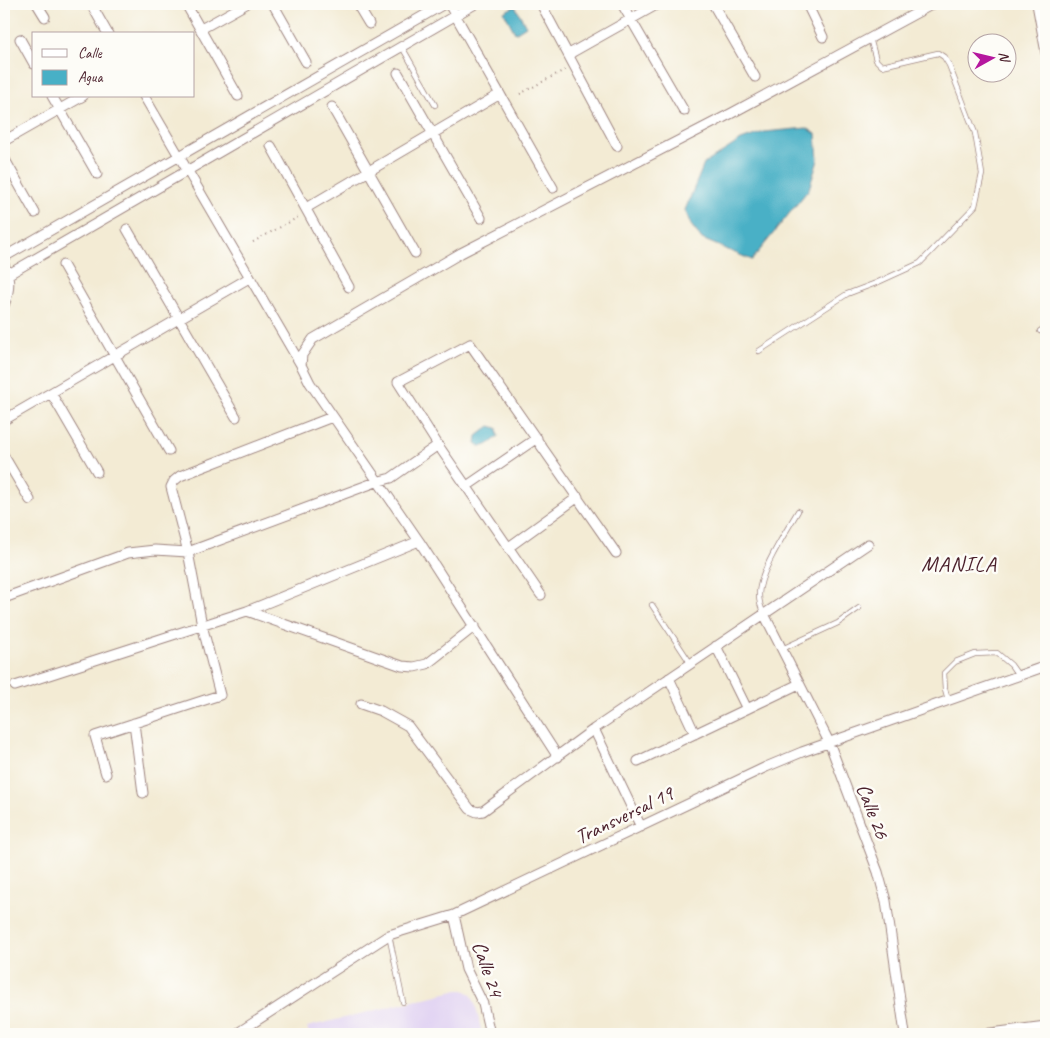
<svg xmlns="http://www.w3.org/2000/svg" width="1050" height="1038" viewBox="0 0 1050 1038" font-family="Caveat,sans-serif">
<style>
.built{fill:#e2d4f3}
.water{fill:#48b0c6;stroke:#496878}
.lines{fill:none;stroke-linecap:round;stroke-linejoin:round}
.lane-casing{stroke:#9e8580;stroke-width:6}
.street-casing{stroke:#9e8580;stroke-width:11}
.path{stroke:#9e8580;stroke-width:2;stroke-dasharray:1 4;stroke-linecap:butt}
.lane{stroke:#fff;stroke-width:4.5}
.street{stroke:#fff;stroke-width:9}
.labels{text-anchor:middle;stroke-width:5;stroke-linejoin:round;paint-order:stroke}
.street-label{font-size:21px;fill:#4a1f2b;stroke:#fdfcf7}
.neighbourhood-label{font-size:22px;letter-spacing:1px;fill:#4a1f2b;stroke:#fdfcf7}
</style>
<rect width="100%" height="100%" fill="#fdfcf7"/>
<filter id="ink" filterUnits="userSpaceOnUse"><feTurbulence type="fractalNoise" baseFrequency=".02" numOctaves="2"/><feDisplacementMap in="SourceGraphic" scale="10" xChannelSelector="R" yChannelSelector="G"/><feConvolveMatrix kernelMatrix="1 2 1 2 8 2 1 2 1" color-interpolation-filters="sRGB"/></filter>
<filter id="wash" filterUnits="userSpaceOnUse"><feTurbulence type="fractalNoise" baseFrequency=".0096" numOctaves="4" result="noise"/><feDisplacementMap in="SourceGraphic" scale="20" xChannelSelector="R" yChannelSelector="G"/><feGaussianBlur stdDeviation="1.12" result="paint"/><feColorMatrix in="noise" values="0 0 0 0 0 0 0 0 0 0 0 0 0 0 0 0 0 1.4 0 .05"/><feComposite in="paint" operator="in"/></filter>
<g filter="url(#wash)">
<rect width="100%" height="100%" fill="#f3ebd4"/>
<path class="built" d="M458 990H464L471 994 475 1003 482 1034H309L307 1027Z"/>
<path class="water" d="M515 6 526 26 515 33 504 12Z
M807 128 816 134 818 160 809 189 752 260 702 239 691 225 685 210 704 164 741 140 764 132Z
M490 426 497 428 498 437C491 442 484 450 476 444L477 436Z"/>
</g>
<g filter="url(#ink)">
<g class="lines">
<defs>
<path id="lane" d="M402 47 435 105
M1040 331 1046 327
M759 351 847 294 876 283 920 263 975 206 982 174 975 133 949 65 944 57 938 53 882 66 876 60 870 38
M1045 551 1046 557
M652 605 691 664
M764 614C761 608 759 602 759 595 759 572 786 532 798 511
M782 649 838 623 859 608
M948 700 945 689 944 673 955 662 975 654 997 653 1011 665 1018 675
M389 935 403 1002"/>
<path id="street" d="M37 4 45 17
M91 4 108 34
M186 4 238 96
M273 4 306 62
M357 4 369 24
M449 4 553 188
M541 4 617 146
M622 4 684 111
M713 4 755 77
M807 4 823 37
M1037 4 1046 53
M201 29 246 4
M20 39 34 64
M569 54 658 4
M398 73 481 218
M52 96 97 174
M144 96 301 365 310 383 419 541 558 757
M332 107 415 253
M4 141 83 96
M271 146 349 287
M4 158 35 213
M306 208 500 94
M127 229 236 417
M4 257 444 4
M4 265C11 278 10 291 4 305
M63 265 169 451
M9 274 475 4
M301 365 302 355 313 339 461 253 732 113 933 4
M51 393 97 472
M4 420 249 278
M4 456 30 500
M467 486 537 438
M509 547 578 497
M541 595 438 445 398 382 470 344 616 553
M4 598 128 553 155 550 188 552 376 482 391 478 438 445
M247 611 402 666 414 667 427 664 475 626
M764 614 829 742 878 872 886 901 905 1034
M716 646 747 709
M669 678 695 734
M15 686 247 611 419 541
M361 704 381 711 408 726 470 809 477 812 483 811 594 729 868 544
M134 723 143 793
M594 729 641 827
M638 761 799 684
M106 774 95 736 220 695 202 625 188 552 171 487 174 481 180 476 332 417
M454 915 466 969 483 1004 490 1034
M236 1034 389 935 454 915 766 767 802 752 1046 666
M983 1034 1046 1026"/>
</defs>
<use href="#lane" class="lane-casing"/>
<use href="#street" class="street-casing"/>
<path class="path" d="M520 94 566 69
M253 242 295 219 299 216"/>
<use href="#lane" class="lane"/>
<use href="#street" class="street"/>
</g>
</g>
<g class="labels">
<g class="street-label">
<text transform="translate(873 811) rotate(69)" y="7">Calle 26</text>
<text transform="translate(624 815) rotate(-26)" y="7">Transversal 19</text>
<text transform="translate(488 969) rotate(71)" y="7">Calle 24</text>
</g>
<g class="neighbourhood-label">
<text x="959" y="571">MANILA</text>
</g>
</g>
<rect width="1050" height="1038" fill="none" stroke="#fdfcf7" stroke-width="20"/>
<rect x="32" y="32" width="162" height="65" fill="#fdfcf7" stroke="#b5a4a5"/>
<rect x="42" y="49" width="25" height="8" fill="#ffffff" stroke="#b5a4a5"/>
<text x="78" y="58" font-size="15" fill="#4a1f2b">Calle</text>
<rect x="42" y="70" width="25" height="15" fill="#48b0c6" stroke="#b5a4a5"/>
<text x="78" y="82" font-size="15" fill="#4a1f2b">Agua</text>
<g transform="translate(992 58) rotate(82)"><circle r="24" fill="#fdfcf7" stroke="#b5a4a5"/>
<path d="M0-4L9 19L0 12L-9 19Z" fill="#b5179e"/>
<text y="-8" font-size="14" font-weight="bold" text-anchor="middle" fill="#4a1f2b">N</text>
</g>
</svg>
